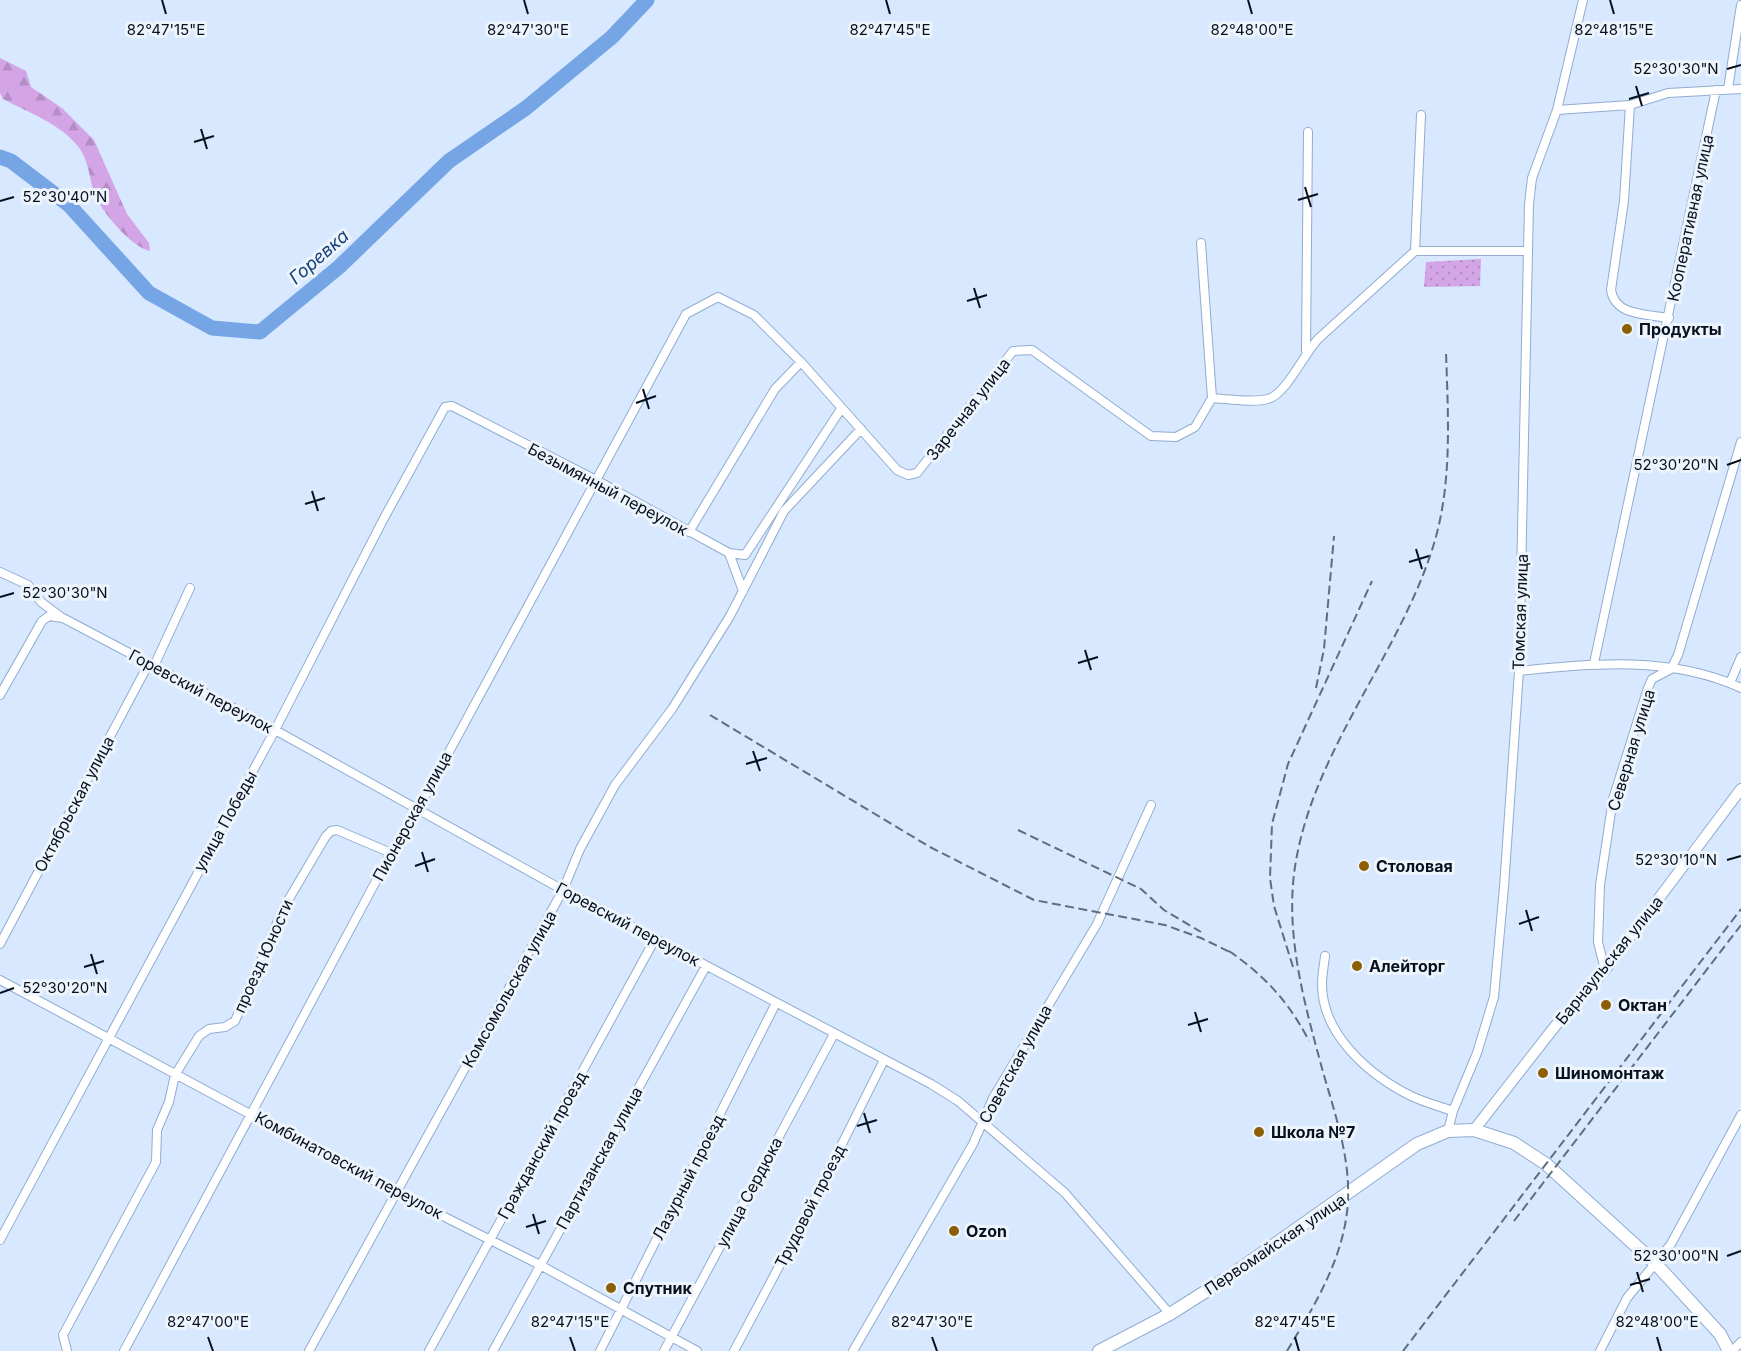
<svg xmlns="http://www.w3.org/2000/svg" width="1741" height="1351" viewBox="0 0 1741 1351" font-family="Inter,sans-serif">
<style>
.forest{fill:url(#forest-firs)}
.park{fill:url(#park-dots)}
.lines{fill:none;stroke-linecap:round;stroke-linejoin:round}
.river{stroke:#76a5e6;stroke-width:15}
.minor-casing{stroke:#91acd1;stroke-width:10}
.tertiary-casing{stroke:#91acd1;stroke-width:12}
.secondary-casing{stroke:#91acd1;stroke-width:14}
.minor{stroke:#fff;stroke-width:8}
.tertiary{stroke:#fff;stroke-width:10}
.secondary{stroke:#fff;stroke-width:12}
.rail{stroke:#606d7e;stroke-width:2;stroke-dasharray:9 4.5;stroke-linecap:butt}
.ticks{fill:none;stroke:#07101d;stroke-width:2}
.poi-dot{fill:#8c5f04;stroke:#eef4fc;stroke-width:2}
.labels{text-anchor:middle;stroke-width:6;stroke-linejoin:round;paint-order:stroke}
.street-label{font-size:16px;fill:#07101d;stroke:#eef4fc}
.poi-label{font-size:16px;font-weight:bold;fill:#07101d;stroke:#eef4fc;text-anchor:start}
.water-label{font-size:18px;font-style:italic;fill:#15427c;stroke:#eef4fc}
.ticks-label{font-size:15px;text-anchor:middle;fill:#07101d;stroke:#eef4fc;stroke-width:6;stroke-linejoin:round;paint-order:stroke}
</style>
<defs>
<pattern id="forest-firs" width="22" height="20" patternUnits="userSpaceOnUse" patternTransform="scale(1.5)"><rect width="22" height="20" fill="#d4a5e6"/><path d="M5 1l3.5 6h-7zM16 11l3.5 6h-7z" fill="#b48dc5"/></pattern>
<pattern id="park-dots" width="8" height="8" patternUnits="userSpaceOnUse" patternTransform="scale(1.5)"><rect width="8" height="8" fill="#d4a5e6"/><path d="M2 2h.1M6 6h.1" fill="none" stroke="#b48dc5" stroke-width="1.8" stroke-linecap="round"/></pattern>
</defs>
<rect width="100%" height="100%" fill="#d7e8ff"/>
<path class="forest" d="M0 58 26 71 31 87 62 108 94 140 127 214 149 243 150 251C132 248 100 210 94 193 90 180 88 160 80 149 62 124 29 113 3 99L0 93Z"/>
<path class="park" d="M1481 259 1480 286 1424 287 1426 262Z"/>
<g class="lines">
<path class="river" d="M0 157 11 161 69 205 149 293 212 328 260 332 339 267 449 161 526 108 612 37 647 0"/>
<defs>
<path id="minor" d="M1728 89 1741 5
M1630 105 1624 201 1611 290C1615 316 1646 314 1669 318
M1557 110 1630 105 1668 93 1741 89
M1415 251 1421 115
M1306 351 1308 132
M1212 398C1229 399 1252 403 1268 399 1286 394 1304 354 1318 339L1415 251H1526
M689 532 775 389 801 362
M729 553 745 555 841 409
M0 572 28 585 41 602 61 617
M1594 663 1716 90
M154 666 190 588
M1519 671C1591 663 1673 656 1741 688
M1730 683 1741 657
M0 695 42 621 49 616 63 618 275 730 563 890 931 1084 958 1101 1065 1193 1170 1314
M0 944 149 663
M1325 956C1324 965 1322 975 1322 984 1322 1034 1368 1074 1409 1095 1423 1102 1438 1106 1453 1111L1448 1131
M1605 970 1598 942 1600 885 1613 799 1648 688 1652 679 1671 669 1678 655 1741 442
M0 980 397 1193 540 1265 697 1351
M1453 1111 1477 1053 1494 997 1504 887 1519 671 1529 204 1532 178 1557 110 1583 0
M0 1240 275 730 383 520 445 407 452 406 596 480 729 553 743 591
M67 1351 63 1335 156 1162 157 1130 169 1102 175 1075 199 1036 209 1029 225 1027 235 1021 283 909 326 836 331 831 337 830 391 853
M124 1351 391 853 417 811 686 314 718 297 754 315 801 362 897 470 908 475 917 473 1013 351 1032 350 1151 436 1176 437 1195 427 1212 398 1201 243
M309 1351 563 890 580 849 615 785 672 709 730 616 784 511 861 429
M429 1351 655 939
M493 1351 706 966
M600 1351 776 1003
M664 1351 834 1034
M734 1351 808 1212 884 1060
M853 1351 973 1144 993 1098 1097 924 1151 805
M1600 1351 1627 1298 1671 1244 1741 1115
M1732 1351 1741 1342"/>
<path id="tertiary" d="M1474 1130 1556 1025 1605 970 1741 789"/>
<path id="secondary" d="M1099 1351 1170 1314 1230 1276 1417 1144 1448 1131 1474 1130 1514 1143 1546 1164 1656 1264 1720 1334 1729 1351"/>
</defs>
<use href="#minor" class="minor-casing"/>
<use href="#tertiary" class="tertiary-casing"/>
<use href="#secondary" class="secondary-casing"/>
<use href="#minor" class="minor"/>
<use href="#tertiary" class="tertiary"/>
<use href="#secondary" class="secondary"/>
<path class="rail" d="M1316 688 1324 649 1334 536
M710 715 930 847 1034 900 1165 925 1201 938 1234 954
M1018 830 1141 889 1164 910 1201 932
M1229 951C1265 976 1289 1002 1309 1041
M1293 967 1274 906 1270 878 1272 824 1288 764 1372 581
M1514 1221 1741 925
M1287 1351C1315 1305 1345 1256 1348 1201 1350 1156 1335 1114 1323 1072 1306 1009 1286 941 1294 874 1309 756 1396 661 1432 550 1453 486 1448 417 1446 351
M1403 1351 1741 909"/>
</g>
<path class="ticks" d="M162 0 166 14M524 0 528 14M886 0 890 14M1248 0 1252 14M1610 0 1614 14M1727 69 1741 65M1636 86 1642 106M1629 99 1649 93M201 129 207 149M194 142 214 136M1305 187 1311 207M1298 200 1318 194M0 201 14 197M974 288 980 308M967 301 987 295M643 389 649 409M636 403 656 396M1727 465 1741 460M312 491 318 511M305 504 325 498M1416 549 1422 569M1409 562 1429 556M0 597 14 593M1085 650 1091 670M1078 663 1098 657M753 751 760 771M746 764 767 758M422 852 428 872M1727 860 1741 856M415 866 435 859M1526 910 1532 931M1519 924 1539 917M91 954 97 974M84 967 104 961M0 993 14 988M1195 1012 1201 1032M1188 1025 1208 1019M864 1113 870 1133M857 1126 877 1120M533 1214 539 1234M526 1227 546 1221M1727 1256 1741 1251M1637 1272 1643 1292M1630 1285 1650 1279M208 1337 213 1351M570 1337 575 1351M932 1337 937 1351M1295 1337 1299 1351M1657 1337 1661 1351"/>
<g class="poi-dot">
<circle cx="1627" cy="329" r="6"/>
<circle cx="1364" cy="866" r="6"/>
<circle cx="1357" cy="966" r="6"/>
<circle cx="1606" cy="1005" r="6"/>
<circle cx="1543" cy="1073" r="6"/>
<circle cx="1259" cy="1132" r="6"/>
<circle cx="954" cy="1231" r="6"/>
<circle cx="611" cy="1288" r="6"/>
</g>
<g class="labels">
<g class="street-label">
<text transform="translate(1690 218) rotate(-78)" y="6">Кооперативная улица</text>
<text transform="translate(968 409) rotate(-52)" y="6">Заречная улица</text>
<text transform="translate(608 489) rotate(28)" y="6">Безымянный переулок</text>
<text transform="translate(1520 612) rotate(-88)" y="6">Томская улица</text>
<text transform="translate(201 691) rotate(28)" y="6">Горевский переулок</text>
<text transform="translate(1631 750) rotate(-73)" y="6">Северная улица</text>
<text transform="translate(74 804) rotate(-62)" y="6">Октябрьская улица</text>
<text transform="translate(412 816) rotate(-61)" y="6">Пионерская улица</text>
<text transform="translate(225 821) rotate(-61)" y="6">улица Победы</text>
<text transform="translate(628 924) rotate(28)" y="6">Горевский переулок</text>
<text transform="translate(263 956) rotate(-66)" y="6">проезд Юности</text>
<text transform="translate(1609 960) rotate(-51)" y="6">Барнаульская улица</text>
<text transform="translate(509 989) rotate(-61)" y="6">Комсомольская улица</text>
<text transform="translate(1015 1064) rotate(-61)" y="6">Советская улица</text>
<text transform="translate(542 1145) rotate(-61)" y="6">Гражданский проезд</text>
<text transform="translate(599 1158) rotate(-61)" y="6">Партизанская улица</text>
<text transform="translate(349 1165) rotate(28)" y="6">Комбинатовский переулок</text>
<text transform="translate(688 1177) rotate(-63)" y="6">Лазурный проезд</text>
<text transform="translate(749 1192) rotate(-62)" y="6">улица Сердюка</text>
<text transform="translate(810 1206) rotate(-63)" y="6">Трудовой проезд</text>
<text transform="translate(1275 1244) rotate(-34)" y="6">Первомайская улица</text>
</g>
<g class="poi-label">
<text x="1639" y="335">Продукты</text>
<text x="1376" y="872">Столовая</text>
<text x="1369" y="972">Алейторг</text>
<text x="1618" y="1011">Октан</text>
<text x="1555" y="1079">Шиномонтаж</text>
<text x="1271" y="1138">Школа №7</text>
<text x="966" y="1237">Ozon</text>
<text x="623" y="1294">Спутник</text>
</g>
<g class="water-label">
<text transform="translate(319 257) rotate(-41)" y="6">Горевка</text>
</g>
</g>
<g class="ticks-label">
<text x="166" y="35">82°47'15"E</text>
<text x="528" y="35">82°47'30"E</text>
<text x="890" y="35">82°47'45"E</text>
<text x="1252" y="35">82°48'00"E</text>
<text x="1614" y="35">82°48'15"E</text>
<text x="1676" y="74">52°30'30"N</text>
<text x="65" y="202">52°30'40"N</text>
<text x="1676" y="470">52°30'20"N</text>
<text x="65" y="598">52°30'30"N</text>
<text x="1676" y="865">52°30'10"N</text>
<text x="65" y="993">52°30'20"N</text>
<text x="1676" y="1261">52°30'00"N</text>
<text x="208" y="1327">82°47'00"E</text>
<text x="570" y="1327">82°47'15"E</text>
<text x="932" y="1327">82°47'30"E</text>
<text x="1295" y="1327">82°47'45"E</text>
<text x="1657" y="1327">82°48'00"E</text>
</g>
</svg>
